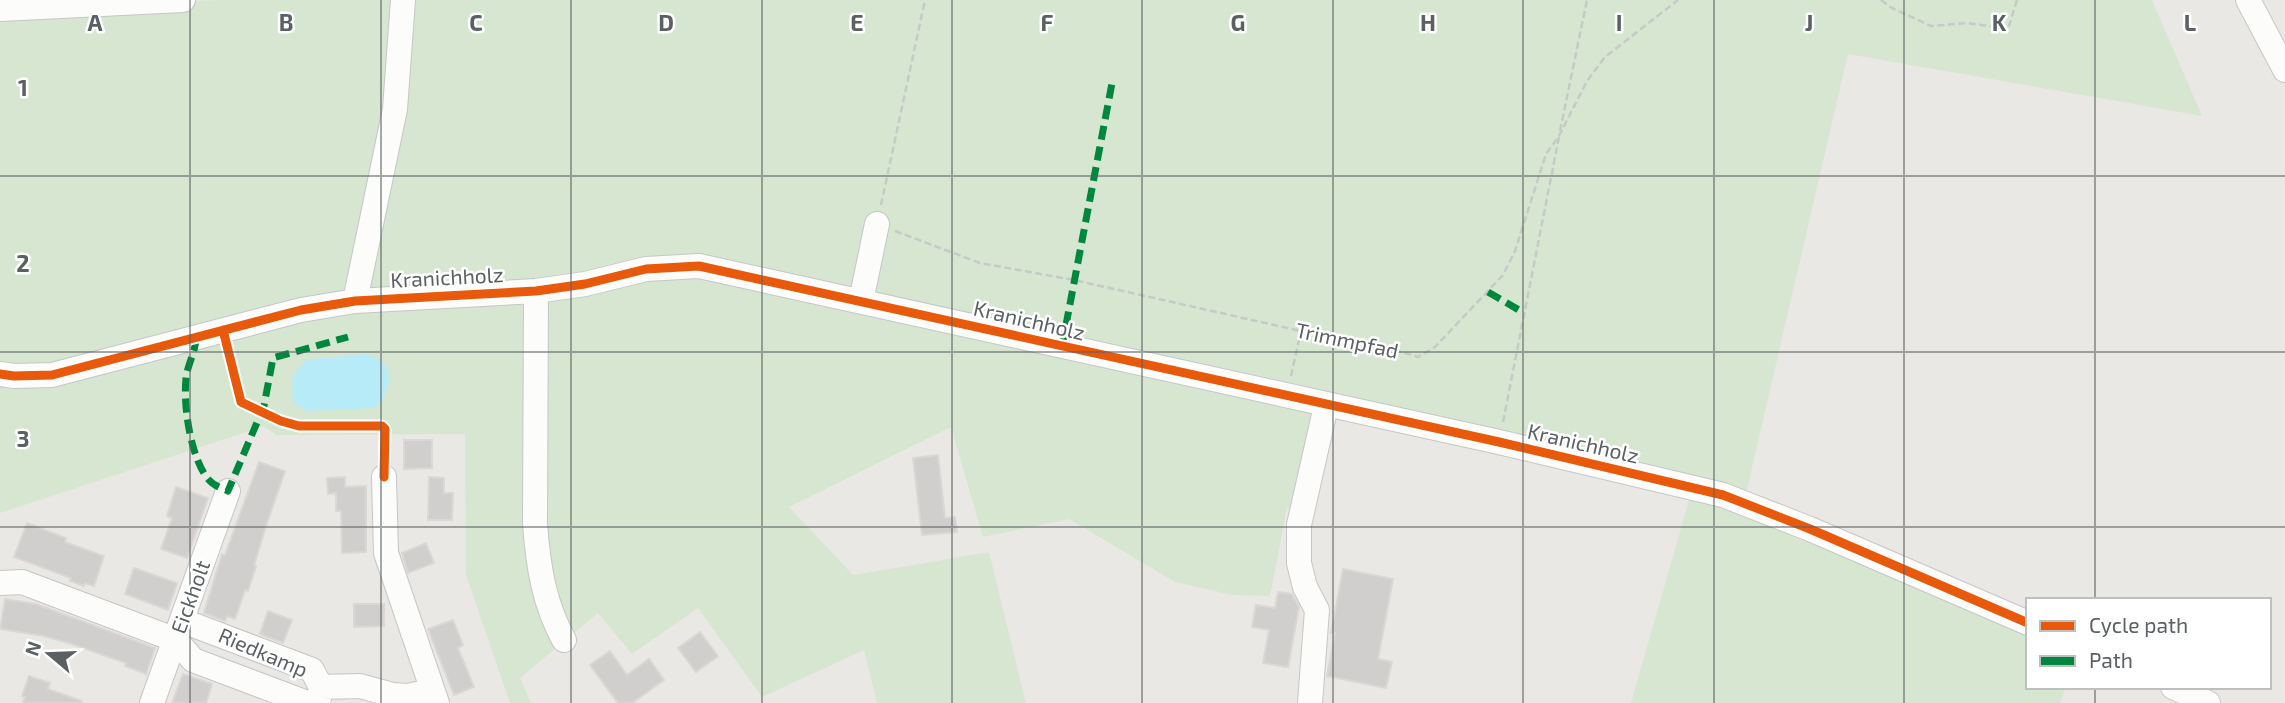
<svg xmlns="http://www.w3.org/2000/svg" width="2285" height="703" viewBox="0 0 2285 703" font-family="'Exo 2',sans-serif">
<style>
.green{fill:#d7e6d0}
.water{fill:#b7ebf7}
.building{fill:#d1cfce;stroke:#dad7d4;stroke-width:2}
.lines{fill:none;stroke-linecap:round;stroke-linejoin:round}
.minor-casing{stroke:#c6c6c6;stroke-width:26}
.path{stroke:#c4cac6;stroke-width:2.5;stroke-dasharray:7 3.5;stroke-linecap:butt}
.minor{stroke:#fcfcfb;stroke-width:24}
.quiet{stroke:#00873e;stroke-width:7;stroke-dasharray:14 7;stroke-linecap:butt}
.cycleway-casing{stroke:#fff;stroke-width:13}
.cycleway{stroke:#e8590c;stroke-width:9}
.grid{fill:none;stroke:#5b6063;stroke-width:2;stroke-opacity:0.55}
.labels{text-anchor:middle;stroke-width:5;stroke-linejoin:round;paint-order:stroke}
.street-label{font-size:21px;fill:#5b6063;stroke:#fff}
.grid-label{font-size:23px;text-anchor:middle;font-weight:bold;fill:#5b6063;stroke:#fff;stroke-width:5;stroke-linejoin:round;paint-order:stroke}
</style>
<rect width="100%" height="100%" fill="#eae8e5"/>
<path class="green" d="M218 0H2152L2202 116 1848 54 1744 502 1320 399 1296 511 1287 508 1270 596 1233 595 1175 582 1069 519 983 537 951 427 789 507 853 575 989 552 1026 703H877L864 650 762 697 698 608 632 654 598 613 520 678 531 703H510L466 575 465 434 276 435 264 426 0 513V10Z
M1690 497 1808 531 2028 627V687H2066L2060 703H1631Z"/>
<path class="water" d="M365 354C397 360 393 389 375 408L308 411 296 405 292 396 293 376 306 360Z"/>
<path class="building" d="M404 440H432V468L404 469Z
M938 455 945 518 955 517 957 532 922 535 913 458Z
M259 462 285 471 266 526 254 565 256 566 248 591 245 590 235 619 227 616 225 621 204 613 222 554 225 555Z
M345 477V487L366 486V552L342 553 341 511H336V493L328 494 327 478Z
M429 477 444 478V493H453L452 520H428Z
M176 487 208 498 187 558 161 549 172 518 167 516Z
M27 523 66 538 65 542 104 556 94 586 85 583 84 586 70 581 71 578 14 557Z
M426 543 434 563 408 573 402 553Z
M134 568 177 583 168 610 125 594Z
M1343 569 1393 579 1378 659 1392 662 1386 688 1327 676 1335 633H1331Z
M1278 592 1292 594 1299 607 1288 667 1263 663 1269 630 1252 627 1256 605 1275 608Z
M5 599 36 604 155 648 146 674 125 666 126 663 72 644 44 636 0 629Z
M354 604H384V626L354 627Z
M268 611 292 620 283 643 260 634Z
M453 620 463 645 458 648 474 687 454 695 428 629Z
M700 632 718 656 696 672 678 648Z
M610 651 627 675 649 659 664 680 632 703H618L590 665Z
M183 674 212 684 206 703H172Z
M29 676 50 683 48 689 82 701 81 703H23L25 697 22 696Z"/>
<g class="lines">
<defs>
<path id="minor" d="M2248 0 2285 70
M0 9 183 0
M536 291 535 524C538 565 544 604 564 640
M355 301 395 109 403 0
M861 301 877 224
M0 374 14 376 52 375 301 310 355 301 536 291 585 284 646 269 699 266 1499 442 1723 495 1810 529 2028 623
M384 477 386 553 437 703
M0 583 22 582 176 640 193 660 307 703
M183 621 312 670 321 687 318 703
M321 687 360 686 393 695 407 696 432 691
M2173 687 2208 703
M152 703 228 491
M1310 703 1317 610 1305 587 1299 563V525L1326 406"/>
</defs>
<use href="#minor" class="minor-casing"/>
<path class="path" d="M1881 0 1892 8 1931 26 1967 23 2008 29 2017 0
M1560 131 1587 0
M881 205 925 0
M895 231 980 263 1074 280 1301 331 1373 343 1418 357 1435 347 1503 275 1515 251 1546 154 1559 136 1587 81 1605 57 1678 0
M1291 376 1301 331
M1503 422 1559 137"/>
<use href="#minor" class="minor"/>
<path class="quiet" d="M1488 292 1524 313
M196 337C196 352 187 365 186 379 183 406 191 460 209 480 214 486 222 488 228 491L264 406 273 358 348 337
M1062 346 1113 78"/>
<defs>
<path id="cycleway" d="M223 330 241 402 281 421 299 426H382L385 429 384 477
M0 374 14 376 52 375 301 310 355 301 536 291 585 284 646 269 699 266 1499 442 1723 495 1810 529 2028 623"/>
</defs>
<use href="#cycleway" class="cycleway-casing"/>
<use href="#cycleway" class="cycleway"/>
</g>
<path class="grid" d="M190 0V703M381 0V703M571 0V703M762 0V703M952 0V703M1142 0V703M1333 0V703M1523 0V703M1714 0V703M1904 0V703M2095 0V600M0 176H2285M0 352H2285M0 527H2285M2095 687V703"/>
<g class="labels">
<g class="street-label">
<text transform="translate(447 278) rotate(-3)" y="7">Kranichholz</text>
<text transform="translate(1029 321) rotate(13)" y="7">Kranichholz</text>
<text transform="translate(1347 341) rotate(12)" y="7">Trimmpfad</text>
<text transform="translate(1583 444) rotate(13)" y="7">Kranichholz</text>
<text transform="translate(191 597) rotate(-70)" y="7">Eickholt</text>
<text transform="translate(263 653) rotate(23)" y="7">Riedkamp</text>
</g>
</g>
<g class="grid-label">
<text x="95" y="31">A</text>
<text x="286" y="31">B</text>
<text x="476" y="31">C</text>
<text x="666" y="31">D</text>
<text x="857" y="31">E</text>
<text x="1047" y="31">F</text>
<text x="1238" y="31">G</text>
<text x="1428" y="31">H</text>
<text x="1619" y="31">I</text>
<text x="1809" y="31">J</text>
<text x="1999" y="31">K</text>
<text x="2190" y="31">L</text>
<text x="23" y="96">1</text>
<text x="23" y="272">2</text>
<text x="23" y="447">3</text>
</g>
<rect x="2026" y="598" width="245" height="91" fill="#ffffff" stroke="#bdbfc1" stroke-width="2"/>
<rect x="2040" y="621" width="35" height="10" fill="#e8590c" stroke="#bdbfc1" stroke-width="2"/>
<text x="2089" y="633" font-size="21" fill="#5b6063">Cycle path</text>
<rect x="2040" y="656" width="35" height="10" fill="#00873e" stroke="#bdbfc1" stroke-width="2"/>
<text x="2089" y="668" font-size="21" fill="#5b6063">Path</text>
<g transform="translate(49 654) rotate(289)" stroke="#ffffff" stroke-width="5" paint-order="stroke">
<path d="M0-5L12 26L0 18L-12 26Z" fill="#5b6063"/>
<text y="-10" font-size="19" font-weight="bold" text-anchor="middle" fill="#5b6063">N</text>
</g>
</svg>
